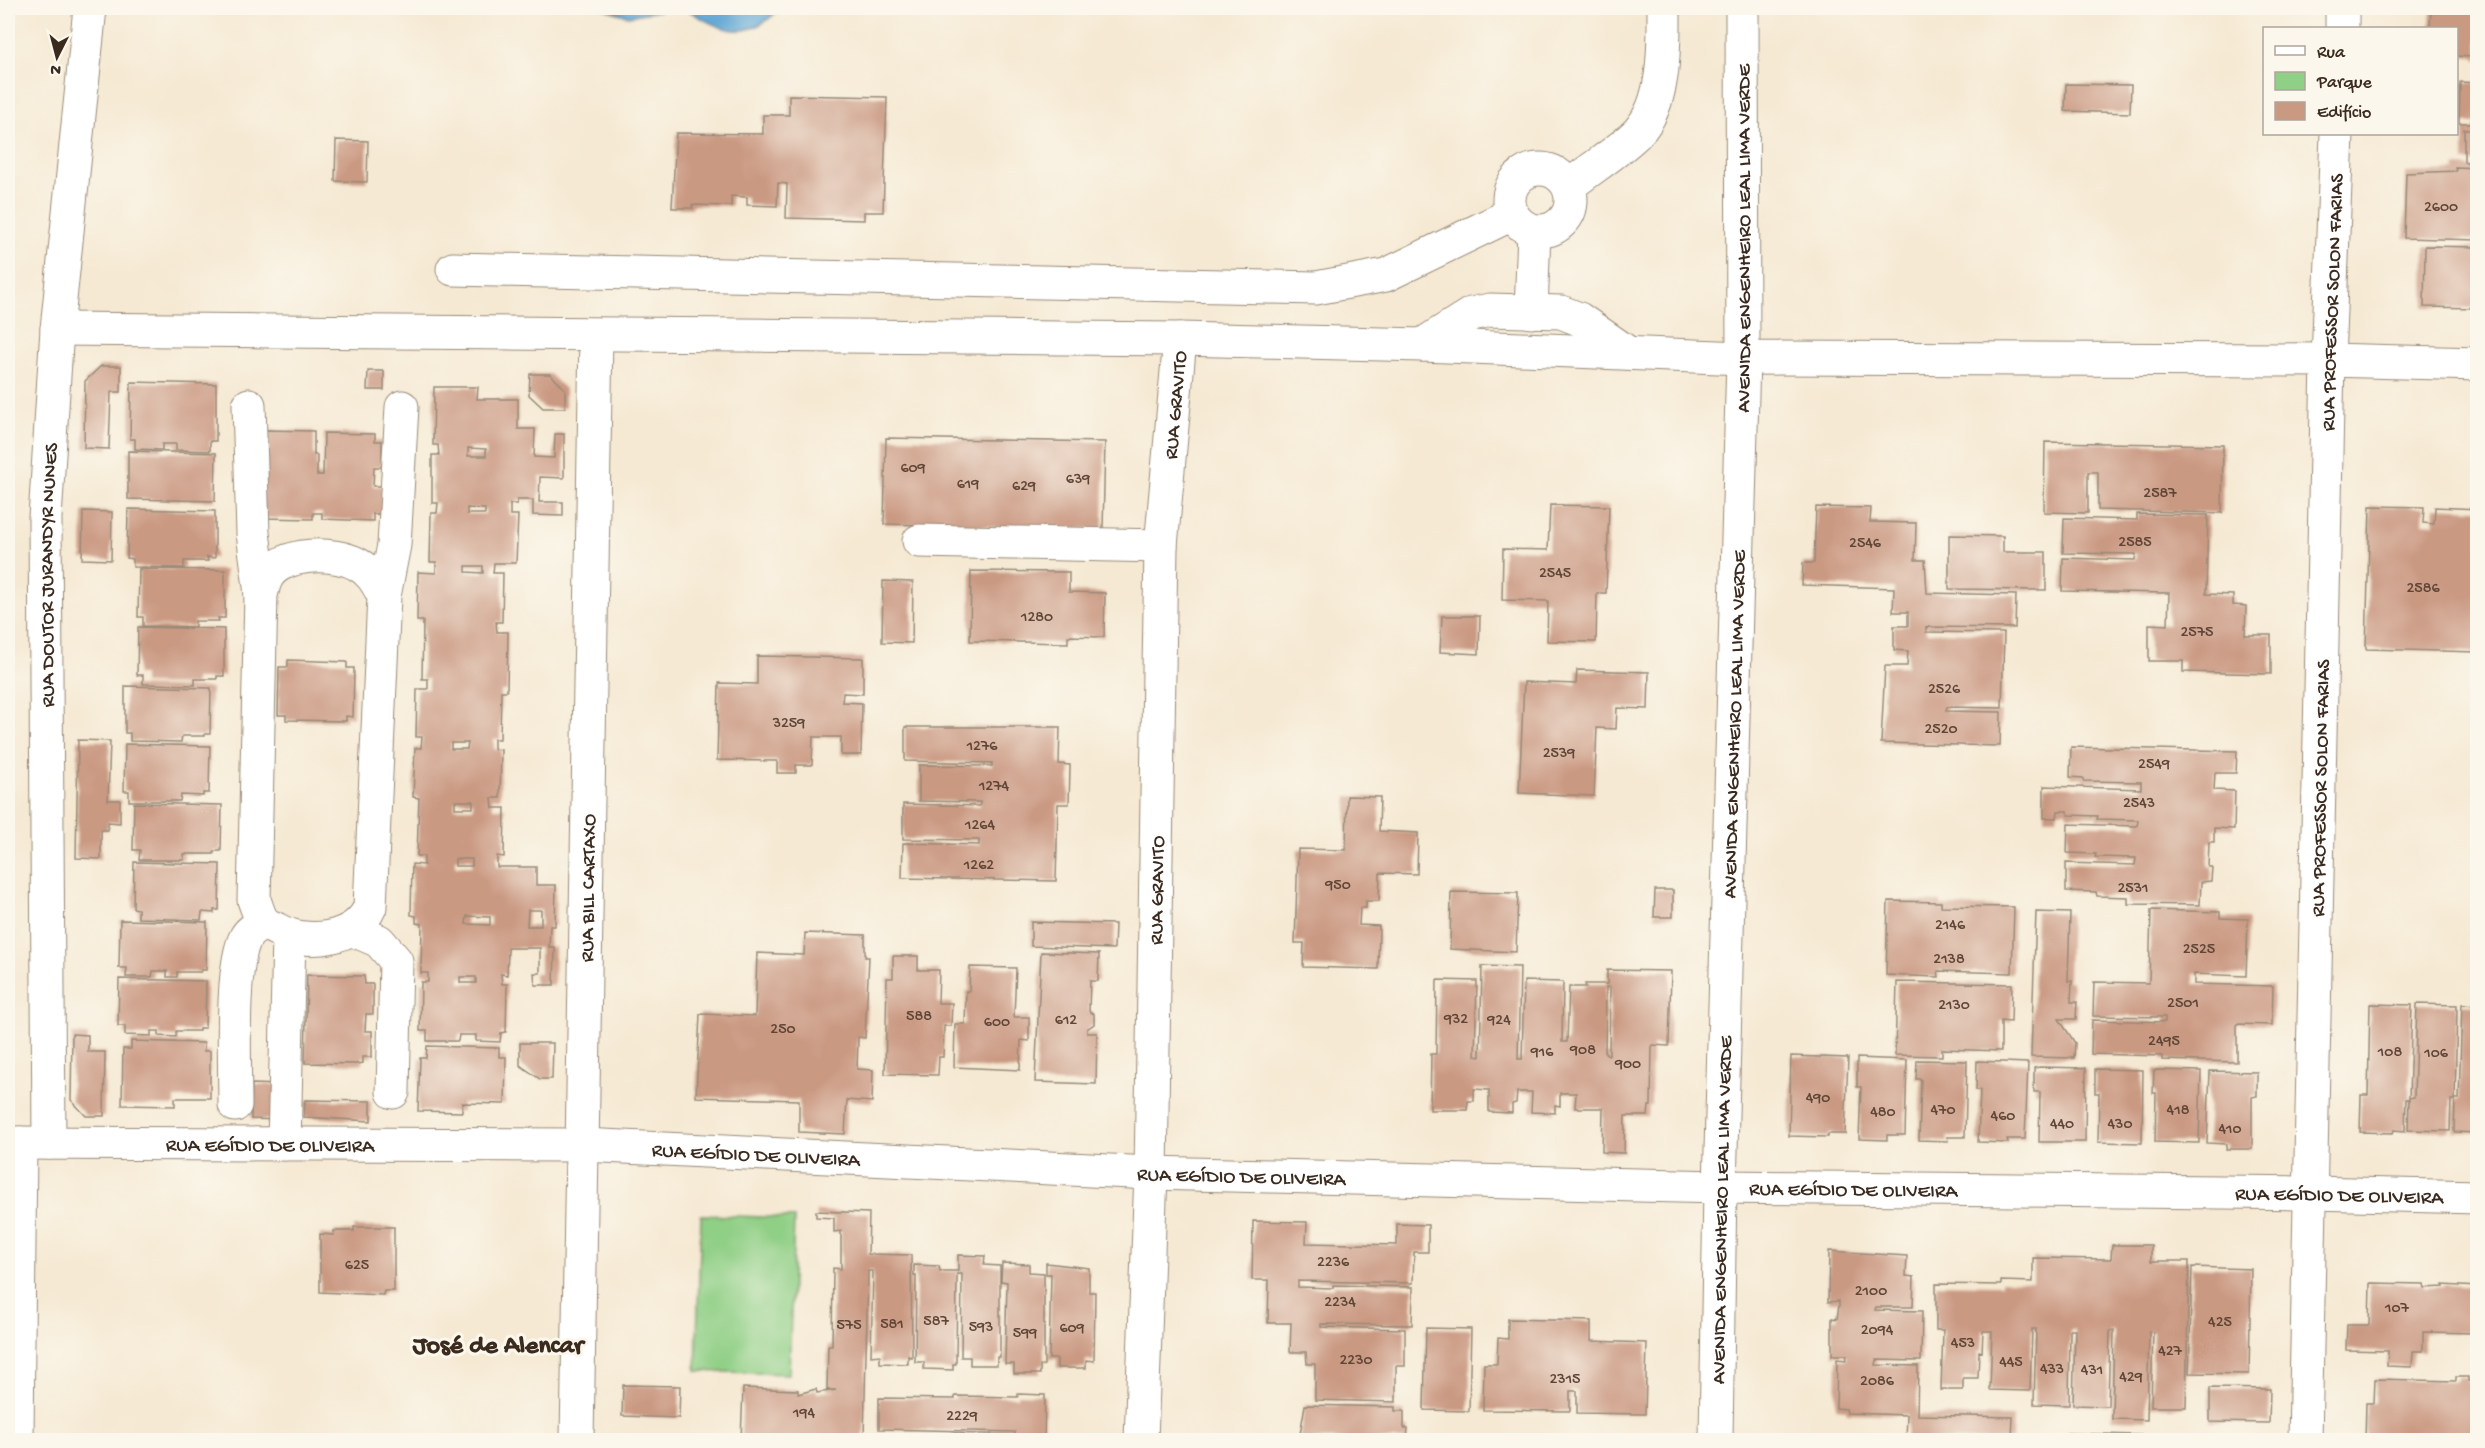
<svg xmlns="http://www.w3.org/2000/svg" width="2485" height="1448" viewBox="0 0 2485 1448" font-family="'Gochi Hand',sans-serif">
<style>
.green{fill:#90cf86;stroke:#667c52;stroke-width:1.5}
.water{fill:#5da5d4;stroke:#4c6879;stroke-width:1.5}
.building{fill:#ca9982;fill-rule:evenodd}
.lines{fill:none;stroke-linecap:round;stroke-linejoin:round}
.minor-casing{stroke:#988a78;stroke-width:35}
.minor{stroke:#fff;stroke-width:33}
.labels{text-anchor:middle;stroke-width:6;stroke-linejoin:round;paint-order:stroke}
.number-label{font-size:16px;fill:#5f4637}
.street-label{font-size:20px;fill:#3b2a1e;stroke:#fbf7ec}
.district-label{font-size:26px;font-weight:bold;fill:#3b2a1e;stroke:#fbf7ec}
</style>
<rect width="100%" height="100%" fill="#fbf7ec"/>
<filter id="ink" filterUnits="userSpaceOnUse"><feTurbulence type="fractalNoise" baseFrequency=".0167" numOctaves="2"/><feDisplacementMap in="SourceGraphic" scale="12" xChannelSelector="R" yChannelSelector="G"/><feConvolveMatrix kernelMatrix="1 2 1 2 8 2 1 2 1" color-interpolation-filters="sRGB"/></filter>
<filter id="wash" filterUnits="userSpaceOnUse"><feTurbulence type="fractalNoise" baseFrequency=".008" numOctaves="4" result="noise"/><feDisplacementMap in="SourceGraphic" scale="24" xChannelSelector="R" yChannelSelector="G"/><feGaussianBlur stdDeviation="1.35" result="paint"/><feColorMatrix in="noise" values="0 0 0 0 0 0 0 0 0 0 0 0 0 0 0 0 0 1.4 0 .05"/><feComposite in="paint" operator="in"/></filter>
<g filter="url(#wash)">
<rect width="100%" height="100%" fill="#f5e9d3"/>
<path class="green" d="M701 1215 794 1218 789 1374 696 1371Z"/>
<path class="water" d="M602 8H674L628 16Z
M680 8H780C749 43 720 32 685 8Z"/>
<g id="blocks">
<path class="building" d="M2431 9 2478 10V61L2474 57 2456 56V28H2430Z
M2460 82 2478 83V162H2464V129H2474L2475 123H2459Z
M2066 84 2131 85 2130 113 2065 111Z
M789 95 887 97 883 212H864V220L786 218 787 184 778 183 777 206 747 205V197L731 196V206L692 205 693 208H672L676 133 763 134V115H789Z
M336 140 368 141 367 182 335 181Z
M2455 167 2478 168V240L2404 238 2406 173 2456 171Z
M2425 246 2478 247V308L2424 307Z
M101 366H121V392H111L109 449 84 448 85 381Z
M368 371H384V390H367Z
M530 374H550L565 389V408H543L529 395Z
M131 382 216 384V441H210V451L176 450V444H162V450L135 449V439H130Z
M434 387H478L477 399H518V429H535L534 457 554 458 555 434H564V478L540 477 539 502H563V516L533 515V500H517V504H510V515H518L516 563H494L493 573H503L502 622H496L497 632H508L507 691H501L500 739H494V749L501 750 500 798H492L493 808H505L504 857 497 856V867H536V885H556L555 926H550L549 947H555L554 985H535L534 973H540V948H508L507 975 501 974 502 984H507L506 1032 501 1033 500 1042 476 1041V1035H459L458 1041H427V1031H420L421 982H428V973H421L422 924 416 923V916L411 915 412 864 424 865V856H417L419 798 413 797 415 748H421L422 737H416L417 689H428V679H422L423 621H417L418 572 436 573V562H430L431 513H437L438 503H432V455H439L438 445H433ZM468 448 486 449V456H468ZM467 508 485 509V514H467ZM466 566H483V573L466 572ZM451 743H468L467 749H451ZM455 801H473V808H455ZM455 859H472V866H455ZM528 910H541V926H527ZM467 916 490 917V925L466 924ZM460 977H476V983H460Z
M264 430 314 431V455H317V475H323L324 433 375 434V441H382V467H374L373 486H382V514H373V521L322 519V513H313V519L262 518Z
M886 438 1105 442 1103 529 884 524Z
M2045 442 2223 445 2222 513 2098 510V472H2088V513L2044 512Z
M128 451 216 453 215 501 128 499Z
M1550 505 1609 506 1606 593H1597L1596 642 1547 641 1548 601 1502 600 1503 549 1548 550Z
M2370 506 2424 507 2423 523 2434 524 2435 507 2478 509V652L2366 649Z
M1816 507 1871 508 1870 522 1916 523 1915 560H1925L1927 593 2016 595 2015 628 1926 627V632L2004 633 2002 708 1947 707 1946 711 2001 712 2000 746 1881 743 1885 666H1907L1908 651 1894 650V626H1908V612H1893L1894 588 1802 585 1803 563H1814Z
M128 509 215 511V558L207 557 208 561H184V568L133 567V559L127 558Z
M83 511 112 512 111 560 82 559Z
M2137 514 2208 515 2206 594 2233 595V605L2246 606 2245 635H2271V674L2183 672V661H2149V624L2168 625 2169 593 2062 591 2063 558 2135 560 2136 554 2063 553 2064 518 2137 520Z
M1949 535 2003 536V552H2046V590L1949 589Z
M139 569 225 570V618H218L219 621H195V627L143 626V617H138Z
M971 571 1069 572V592L1105 593 1104 637 1068 636V643L970 641Z
M883 581 913 582 912 643 882 642Z
M1442 616H1480L1479 654 1440 652Z
M138 627 224 629V676H217V679H195V685L143 684V675H137Z
M757 656 863 658V694L843 693 842 702 862 703 861 755H841V737H813L812 765H796V773H777V761L717 760 719 683 757 684Z
M288 660 347 662V668H354L353 717 346 716V721L286 720V715H278L279 667H288Z
M1577 670 1649 672 1648 709 1617 708 1616 729 1597 728 1594 796 1519 793 1524 682 1576 684Z
M125 686 211 688 210 734H205V736H182L181 742 130 741V733H125Z
M905 727H1060L1059 764 1070 765V768L1069 804H1058L1056 881 902 878 903 843 979 845V840L903 839V804L980 806V802L919 801V765L992 766V763L905 761Z
M78 740 110 741 108 800H120V823L108 822V830H101V859L76 858Z
M125 744 210 746 209 793H203V796L181 795 180 801H129V791H124Z
M2071 747 2237 751 2236 773H2215L2214 790 2235 791 2234 829 2214 828V842H2209L2208 867H2212L2211 881 2201 882 2200 905 2128 904V897L2097 896 2096 892 2066 891V863L2135 865 2136 858 2095 857 2096 854 2067 853 2068 824 2137 826 2138 820 2097 819 2098 816 2068 815 2067 811H2058L2057 818H2044V786L2141 789V782L2083 781V778L2070 777Z
M1347 796 1380 797 1379 831 1418 833 1417 874 1380 873 1379 901H1366V908H1360L1359 925 1379 926 1378 969 1303 967 1304 943H1295L1298 849 1346 850Z
M134 803 222 805 221 851H214V854H184V860H139L140 850H133Z
M134 862 220 864 219 910H214V913L202 912 201 920 138 918V909L133 908Z
M1655 890H1673V917H1654Z
M1451 892 1518 893 1516 952 1450 949Z
M1888 901 1941 902V906L2014 907 2012 973 1938 971 1939 977 1886 975Z
M2151 910 2220 912V918L2248 919 2246 976 2194 974V984L2273 986 2272 1025 2237 1024V1062L2162 1060V1056L2091 1054 2092 1020 2165 1022V1017L2093 1016 2094 982 2149 983Z
M2036 912 2070 913 2068 981H2072L2071 1002H2077L2076 1019H2059L2075 1043 2074 1058 2031 1057Z
M120 920 207 922 206 970H201V972H177V977H167V971H153L152 977H126L127 968H119Z
M1031 922 1115 924 1114 949 1031 946Z
M805 933 865 935V957H869L865 1038 858 1037 857 1069 873 1070 872 1102 847 1100 845 1134 799 1132V1100L696 1097 700 1014 755 1016 757 953 804 955Z
M1041 952 1099 954 1098 981H1090L1089 1011 1094 1014V1024L1087 1029V1033H1097L1096 1084 1035 1082Z
M893 956H918V970H939L938 1003H952L951 1026H944L943 1057H939L938 1075 885 1074 887 978H893Z
M1482 966 1520 967 1518 1059H1522L1524 981 1563 982 1562 1042H1567L1569 987H1586L1585 984H1607V970L1671 971 1669 1046 1652 1045 1651 1106H1649L1648 1116H1625L1624 1153 1602 1152 1603 1108H1575L1576 1093H1560V1106L1555 1105V1113L1531 1112 1532 1092H1517L1516 1103 1512 1104V1113L1489 1112V1090L1474 1089V1101H1468L1467 1110H1430L1431 1054H1436L1437 980 1477 981 1475 1056 1480 1057ZM1606 987 1610 988 1609 1055 1605 1054Z
M970 967 1016 968 1014 1017H1029V1041L1021 1040 1020 1070 954 1067 955 1024H965L966 991H969Z
M307 975 364 976 365 984H373V1014H366L365 1031H372V1057H363V1063L357 1064 305 1063Z
M119 979 206 981 205 1028H199V1031H176V1037L159 1036V1031H151V1036L125 1035V1026H118Z
M1897 982 2012 984 2011 1022 2001 1021V1051L1942 1049V1056L1895 1055Z
M2370 1004 2412 1005 2409 1098 2414 1097 2417 1004 2457 1005 2455 1099H2459L2462 1004 2478 1005V1133L2454 1132 2455 1100H2451L2450 1131 2408 1130 2409 1099H2406L2405 1131 2394 1130 2393 1133 2360 1132 2361 1095H2368Z
M72 1034 88 1035V1052H105L104 1116H86L71 1100Z
M131 1041 204 1043V1051H210V1098H175V1106L122 1105 123 1049H131Z
M520 1043H553L552 1079H540L520 1065Z
M427 1046 499 1048V1057H506L505 1104 462 1103V1112L418 1111 420 1058H426Z
M1791 1056 1848 1058 1845 1134H1828V1137L1789 1136Z
M1857 1058 1907 1060 1905 1135H1887V1140L1859 1139 1861 1087H1857Z
M1917 1060 1967 1061 1965 1137H1947L1948 1141 1919 1140 1921 1079H1916Z
M1977 1061 2028 1063 2025 1139H2007L2008 1143 1978 1142 1980 1090H1976Z
M2040 1067 2086 1068 2085 1142H2039L2040 1092H2034V1068Z
M2095 1069 2143 1070 2142 1143 2098 1142 2099 1093H2095Z
M2154 1070 2201 1071 2199 1143 2155 1142 2156 1093H2153Z
M2210 1071 2257 1072V1096L2252 1097V1149H2226L2227 1144 2207 1143Z
M252 1084 281 1085 280 1120 251 1119Z
M305 1100 371 1101V1121L304 1117Z
M816 1211 869 1213 868 1254 911 1255 912 1357 908 1356V1364L880 1363V1355L871 1356 873 1271H868L864 1437 844 1436V1440H741L743 1388 798 1390V1394L816 1389 817 1393 836 1390H827L828 1346H832L833 1268 841 1269V1231L834 1232V1218L816 1217Z
M1253 1221 1307 1222 1306 1243 1397 1245V1224L1428 1225V1252H1414L1413 1283 1298 1281V1287L1333 1288V1285L1413 1287 1412 1325 1321 1324V1327L1405 1329V1366H1396V1402L1315 1400V1364H1307L1306 1352H1290L1291 1323H1268L1269 1280H1252Z
M354 1227H394V1291H384L383 1295 320 1292V1234L334 1235V1231H354Z
M2112 1245H2151V1261H2189L2186 1407H2151L2153 1332 2149 1331 2147 1420 2112 1419 2114 1330 2110 1331 2108 1406 2073 1405 2075 1330H2070L2069 1405 2034 1404 2036 1329H2032L2030 1391 1990 1390 1992 1331H1983L1982 1352 1979 1351 1978 1378H1963V1390H1941L1943 1330H1936V1284L2001 1285V1281L2033 1282V1258L2111 1259Z
M1829 1251 1907 1256 1906 1276 1914 1277 1913 1307H1876L1875 1310 1922 1311 1921 1361 1877 1360 1876 1365 1918 1366 1917 1415 2013 1417 2012 1440H1906L1907 1415 1847 1413 1846 1409 1836 1408 1837 1359 1846 1360 1847 1355H1832V1318L1837 1319 1839 1305V1301L1828 1302Z
M958 1255 985 1256 984 1265 1000 1266V1357H997V1365H970V1357H961L962 1274H957L956 1364H953V1370L924 1369V1362H915L916 1275 914 1276V1265L939 1266 940 1271H958Z
M1002 1263 1029 1264V1272L1044 1273V1365L1040 1366V1374H1014V1364H1005L1007 1282 1001 1281Z
M1046 1263 1089 1268V1292H1095L1094 1361 1086 1360V1368H1057V1359H1049L1051 1274H1046Z
M2192 1267 2251 1269 2249 1374 2189 1373Z
M2370 1283 2424 1284 2425 1288 2444 1287 2443 1285 2478 1287V1333L2423 1332V1351H2413L2412 1367 2387 1366 2388 1351 2346 1350 2347 1325H2369Z
M1508 1319 1591 1321V1341L1647 1343 1645 1414 1577 1413V1391H1570V1411L1483 1410 1484 1364H1497L1498 1338 1508 1339Z
M1426 1328 1471 1329 1469 1411 1424 1410Z
M2456 1377H2468V1381H2478V1440H2365L2366 1403H2374L2375 1379 2456 1381Z
M623 1385 680 1386 679 1418 622 1416Z
M2210 1388 2270 1389 2269 1423 2210 1422Z
M1018 1394 1045 1395 1044 1440H879V1436L954 1437 953 1433 1015 1435V1432L879 1429V1398L955 1399V1396L1018 1397Z
M1305 1405 1395 1407V1411H1404V1428H1408L1407 1440H1299Z
M2067 1433 2169 1436V1440H2067Z"/>
</g>
</g>
<g filter="url(#ink)">
<use href="#blocks" fill-opacity="0" stroke="#988a78" stroke-width="1.5"/>
<g class="lines">
<defs>
<g id="minor">
<path d="M2342 28V8"/>
<circle cx="1540" cy="200" r="31"/>
<path d="M1569 186C1589 170 1622 149 1638 132 1666 102 1664 45 1664 8"/>
<path d="M453 269 1316 288 1386 275 1512 214"/>
<path d="M1531 312 1534 231"/>
<path d="M57 329 1180 339 1422 345 1743 358 2328 360 2478 364"/>
<path d="M1422 345 1471 314 1490 310 1561 312 1579 319 1628 353"/>
<path d="M249 405 253 533 261 594"/>
<path d="M919 541 1161 546"/>
<path d="M384 596C377 583 371 571 357 564 335 552 282 551 267 577 264 582 263 589 261 594L254 900C257 907 259 917 264 922 266 925 272 927 276 929 305 946 356 941 370 907L384 596 394 545 402 407"/>
<path d="M351 929 379 941 396 961 393 1092"/>
<path d="M235 1105C235 1069 230 964 246 937 250 930 257 927 264 923"/>
<path id="s1" d="M8 1143 583 1145 1151 1173 1720 1187 2311 1193 2478 1197"/>
<path id="s2" d="M49 1143 45 518 57 329 90 8"/>
<path d="M284 1144 289 937"/>
<path d="M17 1440 20 1143"/>
<path id="s3" d="M577 1440 596 335"/>
<path id="s4" d="M1141 1440 1151 1173 1161 546 1180 339"/>
<path id="s5" d="M1716 1440 1720 1187 1743 358 1742 8"/>
<path id="s6" d="M2305 1440 2328 360 2337 134"/>
</g>
</defs>
<use href="#minor" class="minor-casing"/>
<use href="#minor" class="minor"/>
</g>
</g>
<g class="labels">
<g class="number-label">
<text x="2441" y="211">2600</text>
<text x="913" y="472">609</text>
<text x="1078" y="483">639</text>
<text x="968" y="488">619</text>
<text x="1024" y="490">629</text>
<text x="2160" y="497">2587</text>
<text x="2135" y="546">2585</text>
<text x="1865" y="547">2546</text>
<text x="1555" y="577">2545</text>
<text x="2423" y="592">2586</text>
<text x="1037" y="621">1280</text>
<text x="2197" y="636">2575</text>
<text x="1944" y="693">2526</text>
<text x="789" y="727">3259</text>
<text x="1941" y="733">2520</text>
<text x="982" y="750">1276</text>
<text x="1559" y="757">2539</text>
<text x="2154" y="768">2549</text>
<text x="994" y="790">1274</text>
<text x="2139" y="807">2543</text>
<text x="980" y="829">1264</text>
<text x="979" y="869">1262</text>
<text x="1338" y="889">950</text>
<text x="2133" y="892">2531</text>
<text x="1950" y="929">2146</text>
<text x="2199" y="953">2525</text>
<text x="1949" y="963">2138</text>
<text x="2183" y="1007">2501</text>
<text x="1954" y="1009">2130</text>
<text x="919" y="1020">588</text>
<text x="1456" y="1023">932</text>
<text x="1066" y="1024">612</text>
<text x="1499" y="1024">924</text>
<text x="997" y="1026">600</text>
<text x="783" y="1033">250</text>
<text x="2164" y="1045">2495</text>
<text x="1583" y="1054">908</text>
<text x="1542" y="1056">916</text>
<text x="2390" y="1056">108</text>
<text x="2436" y="1057">106</text>
<text x="1628" y="1068">900</text>
<text x="1818" y="1102">490</text>
<text x="1943" y="1114">470</text>
<text x="2178" y="1114">418</text>
<text x="1883" y="1116">480</text>
<text x="2003" y="1120">460</text>
<text x="2062" y="1128">440</text>
<text x="2120" y="1128">430</text>
<text x="2230" y="1133">410</text>
<text x="1333" y="1266">2236</text>
<text x="357" y="1269">625</text>
<text x="1871" y="1295">2100</text>
<text x="1340" y="1306">2234</text>
<text x="2397" y="1312">107</text>
<text x="936" y="1325">587</text>
<text x="2220" y="1326">425</text>
<text x="892" y="1328">581</text>
<text x="849" y="1329">575</text>
<text x="981" y="1331">593</text>
<text x="1072" y="1332">609</text>
<text x="1877" y="1334">2094</text>
<text x="1025" y="1337">599</text>
<text x="1963" y="1347">453</text>
<text x="2170" y="1355">427</text>
<text x="1356" y="1364">2230</text>
<text x="2011" y="1366">445</text>
<text x="2052" y="1373">433</text>
<text x="2092" y="1374">431</text>
<text x="2131" y="1381">429</text>
<text x="1565" y="1383">2315</text>
<text x="1877" y="1385">2086</text>
<text x="804" y="1417">194</text>
<text x="962" y="1420">2229</text>
</g>
<g class="street-label">
<text dy="7" stroke="none"><textPath href="#s5" startOffset="1202">AVENIDA ENGENHEIRO LEAL LIMA VERDE</textPath></text>
<text dy="7" stroke="none"><textPath href="#s6" startOffset="1138">RUA PROFESSOR SOLON FARIAS</textPath></text>
<text dy="7" stroke="none"><textPath href="#s4" startOffset="1036">RUA GRAVITO</textPath></text>
<text dy="7" stroke="none"><textPath href="#s2" startOffset="568">RUA DOUTOR JURANDYR NUNES</textPath></text>
<text dy="7" stroke="none"><textPath href="#s5" startOffset="716">AVENIDA ENGENHEIRO LEAL LIMA VERDE</textPath></text>
<text dy="7" stroke="none"><textPath href="#s6" startOffset="652">RUA PROFESSOR SOLON FARIAS</textPath></text>
<text dy="7" stroke="none"><textPath href="#s3" startOffset="552">RUA BILL CARTAXO</textPath></text>
<text dy="7" stroke="none"><textPath href="#s4" startOffset="550">RUA GRAVITO</textPath></text>
<text dy="7" stroke="none"><textPath href="#s1" startOffset="262">RUA EGÍDIO DE OLIVEIRA</textPath></text>
<text dy="7" stroke="none"><textPath href="#s1" startOffset="748">RUA EGÍDIO DE OLIVEIRA</textPath></text>
<text dy="7" stroke="none"><textPath href="#s1" startOffset="1234">RUA EGÍDIO DE OLIVEIRA</textPath></text>
<text dy="7" stroke="none"><textPath href="#s1" startOffset="1846">RUA EGÍDIO DE OLIVEIRA</textPath></text>
<text dy="7" stroke="none"><textPath href="#s1" startOffset="2332">RUA EGÍDIO DE OLIVEIRA</textPath></text>
<text dy="7" stroke="none"><textPath href="#s5" startOffset="230">AVENIDA ENGENHEIRO LEAL LIMA VERDE</textPath></text>
</g>
<g class="district-label">
<text x="498" y="1352">José de Alencar</text>
</g>
</g>
<rect width="2485" height="1448" fill="none" stroke="#fbf7ec" stroke-width="30"/>
<rect x="2263" y="27" width="195" height="108" fill="#fbf7ec" stroke="#aea59a" stroke-width="1.5"/>
<rect x="2275" y="46" width="30" height="9" fill="#ffffff" stroke="#aea59a" stroke-width="1.5"/>
<text x="2317" y="57" font-size="18" fill="#3b2a1e">Rua</text>
<rect x="2275" y="72" width="30" height="18" fill="#90cf86" stroke="#aea59a" stroke-width="1.5"/>
<text x="2317" y="87" font-size="18" fill="#3b2a1e">Parque</text>
<rect x="2275" y="102" width="30" height="18" fill="#ca9982" stroke="#aea59a" stroke-width="1.5"/>
<text x="2317" y="117" font-size="18" fill="#3b2a1e">Edifício</text>
<g transform="translate(57 57) rotate(186)" stroke="#fbf7ec" stroke-width="4.5" paint-order="stroke">
<path d="M0-4.5L10 22L0 15L-10 22Z" fill="#3b2a1e"/>
<text y="-9" font-size="16" font-weight="bold" text-anchor="middle" fill="#3b2a1e">N</text>
</g>
</svg>
